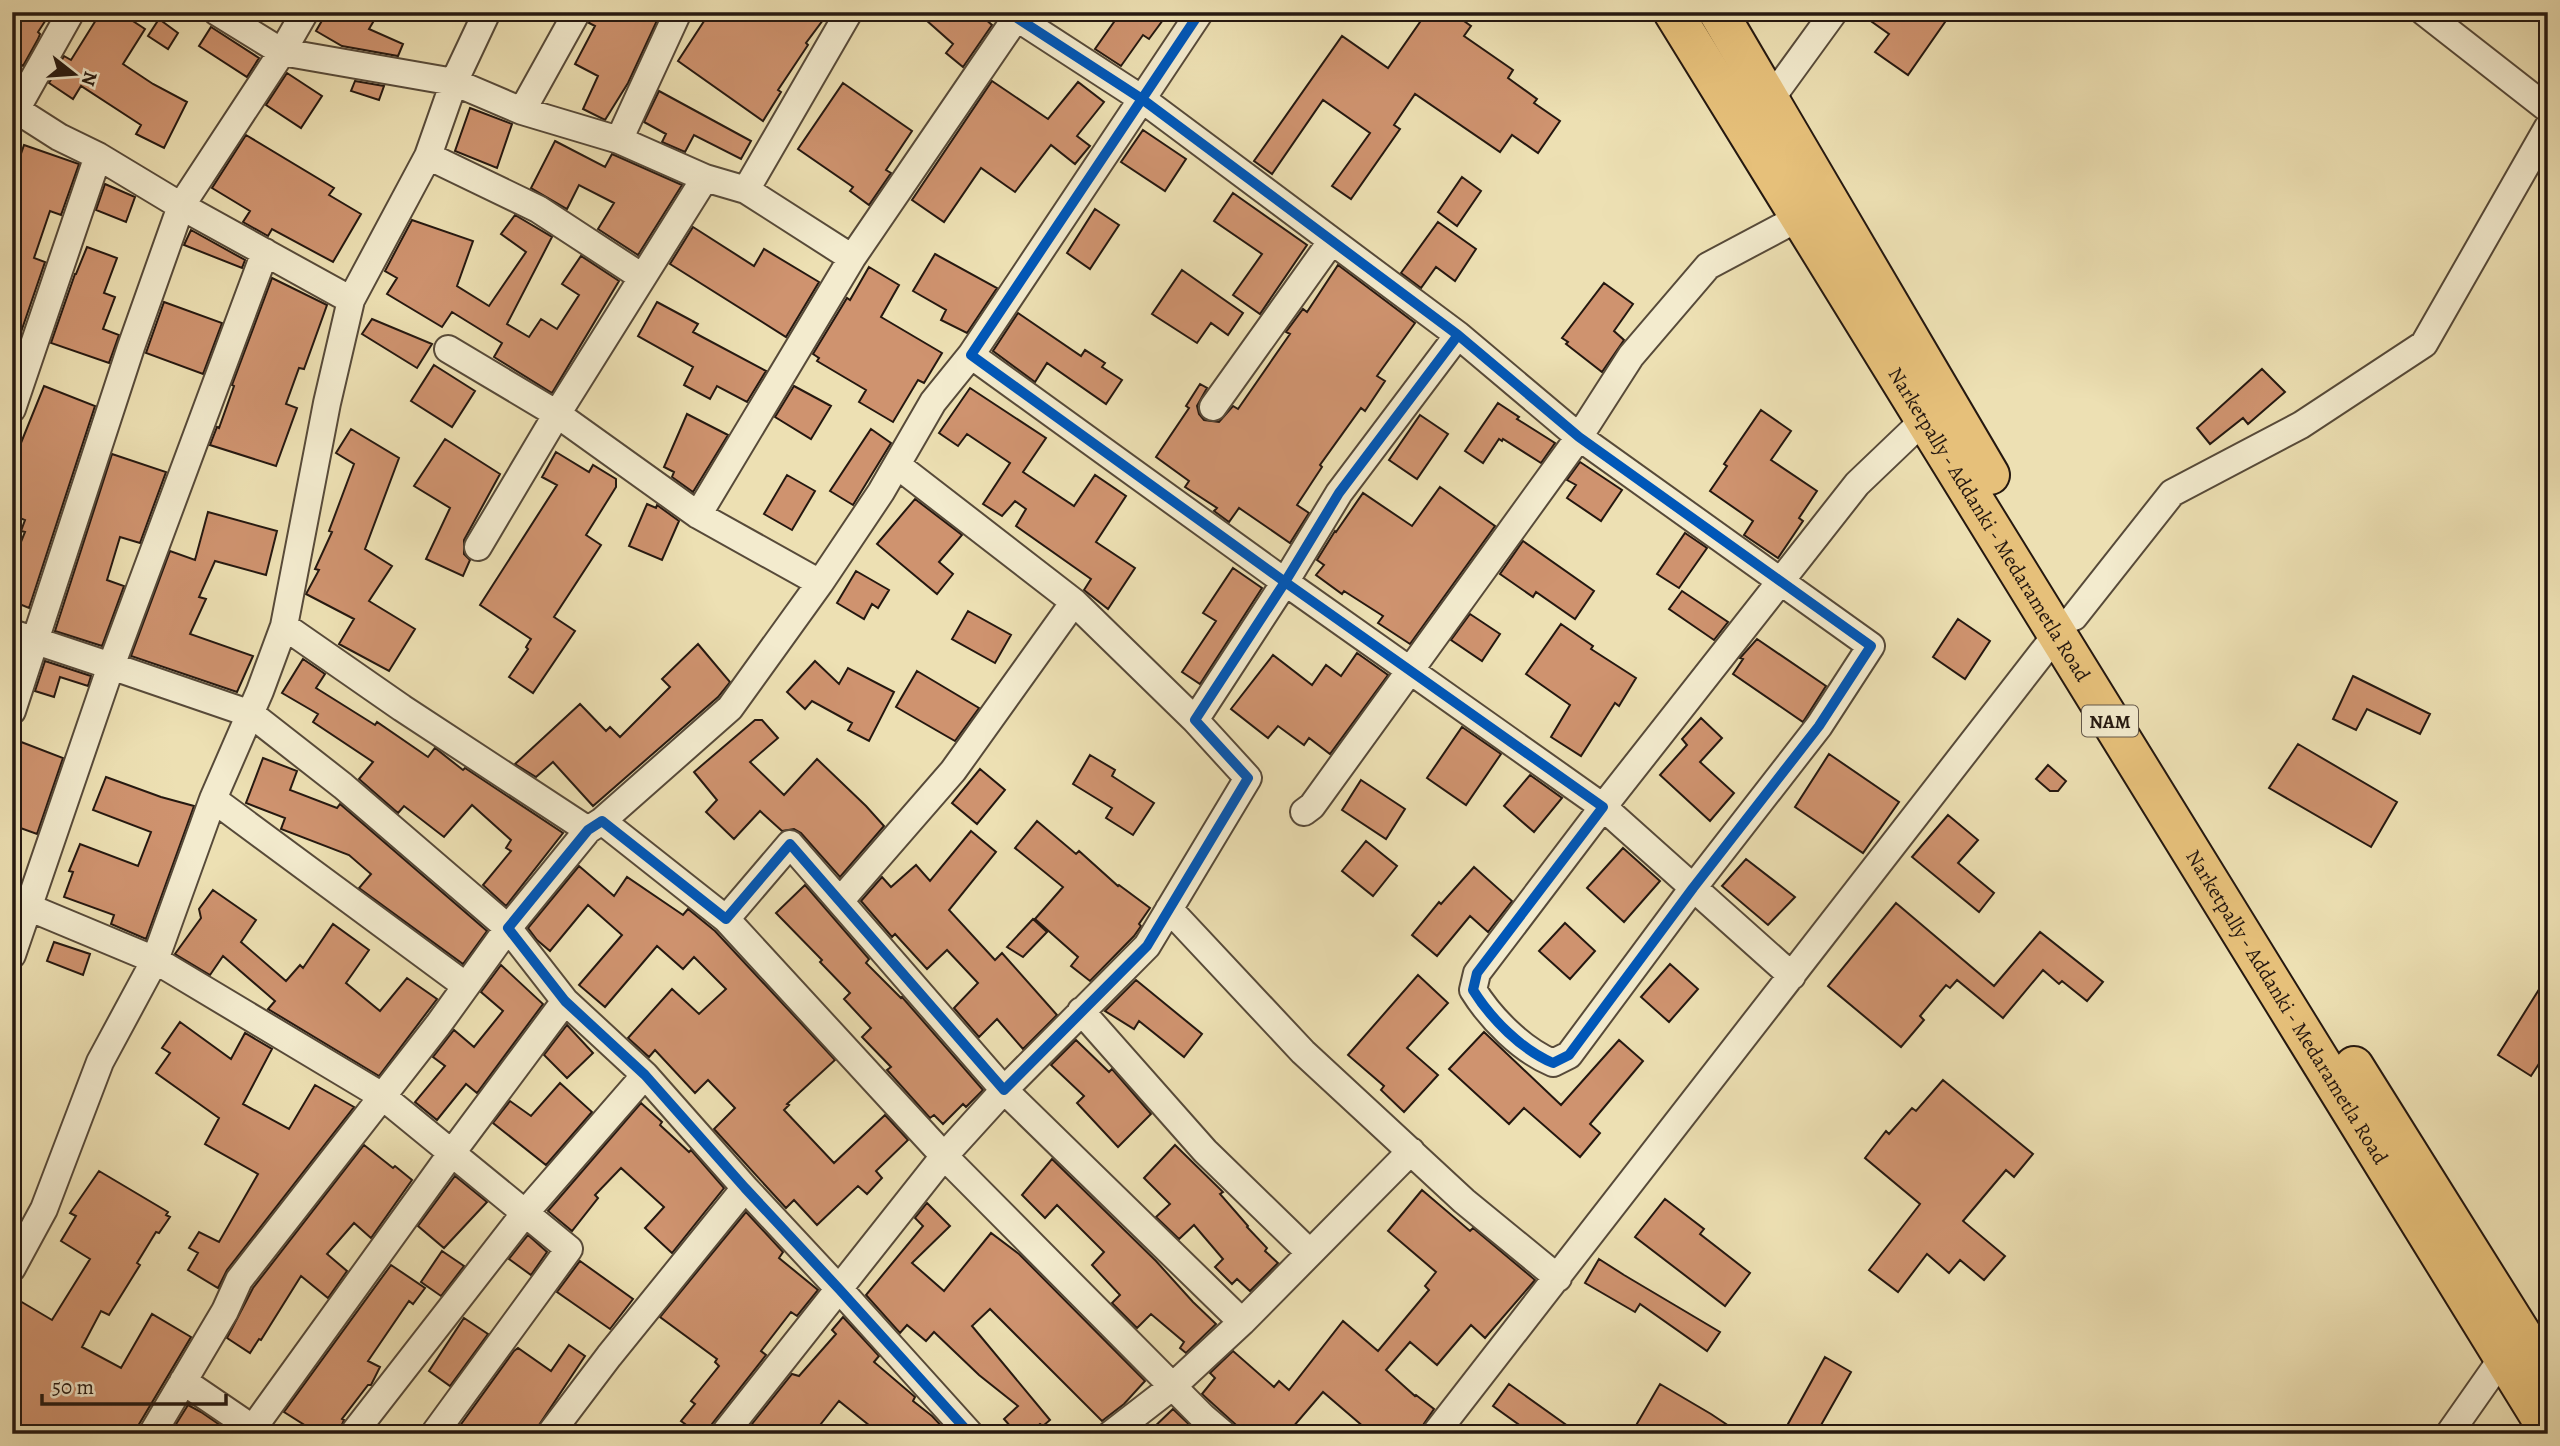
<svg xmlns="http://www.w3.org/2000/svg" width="2560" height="1446" viewBox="0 0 2560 1446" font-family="Alegreya,serif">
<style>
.building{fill:#cf936f;stroke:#251810;stroke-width:2}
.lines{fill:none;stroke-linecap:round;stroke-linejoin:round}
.minor-casing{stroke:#574a39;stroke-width:30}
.highway-casing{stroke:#251810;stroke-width:42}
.minor{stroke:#f3ebce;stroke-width:26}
.highway{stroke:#e6c07a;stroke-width:38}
.cycleway-casing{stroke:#f3ebce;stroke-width:15}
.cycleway{stroke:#0057b8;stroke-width:10}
.labels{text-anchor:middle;stroke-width:6;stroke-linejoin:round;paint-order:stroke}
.shield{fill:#f3ebce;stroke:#635749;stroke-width:2}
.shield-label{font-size:19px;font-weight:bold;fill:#251810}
.street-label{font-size:21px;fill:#251810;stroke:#f3ebce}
</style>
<rect width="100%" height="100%" fill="#ede0b3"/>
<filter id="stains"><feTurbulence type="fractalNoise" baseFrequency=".00286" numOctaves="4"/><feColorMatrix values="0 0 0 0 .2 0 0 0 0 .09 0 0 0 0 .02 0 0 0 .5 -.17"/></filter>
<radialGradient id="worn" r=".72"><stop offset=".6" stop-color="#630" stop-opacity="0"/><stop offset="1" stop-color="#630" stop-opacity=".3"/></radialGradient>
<path class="building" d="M12 12H51L38 32 40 34 38 39 23 66 12 60Z
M101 12H119L145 29 123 64 153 84 187 102 164 148 136 134 141 125 81 86 73 99 49 83 64 56 71 60Z
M327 12H379L369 29 403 44 398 56 342 46 316 31Z
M593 12H661L628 83 605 120 583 109 598 76 575 64 595 26 589 23Z
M710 12H829L806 43 808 45 778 90 781 92 763 121 678 61Z
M917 12H977L992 25 963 67 946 53 953 44Z
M1121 12H1152L1163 20 1149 39 1143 35 1121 66 1095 49Z
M1427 12H1451L1471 26 1464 36 1513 70 1508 78 1537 99 1534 103 1560 121 1538 153 1512 135 1500 152 1415 94 1394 125 1400 129 1351 199 1332 186 1370 133 1323 100 1272 174 1254 161 1342 36 1388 68Z
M1858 12H1952L1908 75 1875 52 1889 34Z
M159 19 178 33 168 49 148 36Z
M211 27 259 58 247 77 199 46Z
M287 73 322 96 301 128 266 105Z
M355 81 384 86 379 100 351 91Z
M992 81 1048 119 1078 82 1104 102 1077 136 1090 146 1075 164 1051 145 1015 192 981 168 944 222 912 200Z
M843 83 912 131 886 170 891 173 869 205 850 191 853 187 798 149Z
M659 91 751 141 741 159 694 135 685 152 662 142 666 134 644 122Z
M470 108 512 124 497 168 455 151Z
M1143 130 1186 159 1165 191 1121 162Z
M246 135 334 188 329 195 361 214 333 262 272 229 268 236 243 222 250 211 212 188Z
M555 141 605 167 612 154 682 185 638 255 598 229 614 203 579 185 567 209 531 188Z
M24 145 79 164 61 215 50 211 34 258 45 262 21 332 12 329V180Z
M1462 177 1481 191 1457 226 1438 212Z
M105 184 135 197 126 222 96 210Z
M1233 193 1307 245 1260 314 1233 295 1262 254 1214 221Z
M1095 209 1119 225 1090 269 1067 253Z
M515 215 552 237 507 324 529 337 541 319 557 329 579 295 562 284 581 256 619 281 552 393 494 357 502 343 452 312 442 327 387 294 397 278 385 271 412 220 473 241 457 286 489 306 526 252 501 234Z
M1438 222 1476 249 1455 281 1436 267 1421 288 1401 273Z
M693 227 754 266 764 249 819 282 786 337 670 264Z
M191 230 245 260 242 268 184 245Z
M87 247 117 258 104 293 115 297 103 329 119 335 109 363 51 343 75 274H76Z
M935 254 997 288 967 333 941 320 946 310 913 291Z
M1338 265 1415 323 1377 376 1385 381 1365 411 1361 408 1320 465 1322 467 1297 505 1309 513 1290 543 1239 508 1229 522 1214 511 1217 508 1185 487 1189 481 1156 457 1189 408 1186 406 1200 384 1207 388 1197 406 1199 414 1204 420 1219 422 1233 406 1238 409 1290 334 1286 332 1303 309 1307 312Z
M869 267 899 285 881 317 942 353 924 383 918 380 893 422 859 402 866 390 817 361 819 358 813 354 847 298 850 300Z
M1182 270 1243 313 1228 335 1211 323 1197 343 1152 314Z
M272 278 327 305 304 369 299 368 286 404 297 408 276 466 210 445 217 427 219 428 234 386 232 385Z
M1604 283 1633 304 1614 331 1624 340 1602 372 1566 344 1568 342 1562 338Z
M164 302 222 323 203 374 146 353Z
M657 302 698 324 693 332 766 371 747 402 717 386 710 399 684 385 693 367 638 336Z
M1018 313 1081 356 1085 350 1105 363 1102 367 1122 380 1106 404 1047 363 1035 382 993 351Z
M372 319 432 344 417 368 362 334Z
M434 365 475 391 452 427 411 401Z
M2262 369 2285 392 2248 424 2243 418 2210 444 2197 428Z
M44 386 95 406 29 608 12 601V564L25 532 21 531 25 520 12 515V465Z
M794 386 831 406 811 439 775 417Z
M970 388 1046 438 1023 472 1074 506 1095 475 1126 496 1096 542 1135 568 1108 609 1084 590 1091 579 1016 526 1026 509 1015 501 1002 516 983 504 1010 463 967 434 958 446 939 433Z
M1498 403 1519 417 1517 419 1555 443 1541 463 1503 439 1502 441 1499 439 1483 463 1465 451Z
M1761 410 1791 431 1771 460 1817 491 1799 518 1803 521 1778 558 1744 535 1753 521 1710 491 1727 466 1724 464Z
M687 414 728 435 693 492 672 477 674 472 664 467Z
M1420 415 1448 434 1417 479 1389 460Z
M351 429 399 458 365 549 392 566 369 601 415 629 389 671 339 644 354 619 306 594 319 570 315 569 332 532 329 531 354 464 336 453Z
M871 429 891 443 853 505 830 491Z
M445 439 500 474 464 540V554L470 560 463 576 426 559 450 508 414 486Z
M556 452 589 472 593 465 616 479V487L586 535 601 545 554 617 575 631 533 693 509 677 528 649 526 647 531 639 480 605 557 485 542 477Z
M112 454 166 472 140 543 120 537 107 580 124 586 102 646 55 631Z
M1580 462 1622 490 1601 521 1567 498 1576 485 1567 480Z
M787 475 815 491 792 530 764 514Z
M1440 487 1495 526 1410 644 1378 623 1383 616 1344 591 1342 594 1316 575 1324 565 1317 560 1335 531 1336 532 1363 493 1412 526Z
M915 499 962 535 939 562 953 574 937 594 877 544Z
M647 504 656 508 657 505 679 521 662 560 629 546Z
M208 512 277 531 266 575 215 561 199 597 206 599 190 634 253 656 237 692 131 656 170 551 195 560Z
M1685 533 1707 548 1679 588 1657 574Z
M1523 541 1594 591 1575 619 1536 592 1533 597 1500 574Z
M1233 568 1262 588 1200 684 1182 672 1216 621 1203 613Z
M856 571 889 590 878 608 872 604 864 619 837 603Z
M1682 591 1728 622 1714 640 1669 609Z
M968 611 1011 635 995 663 952 639Z
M1470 614 1500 634 1482 661 1451 640Z
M1958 619 1990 641 1965 679 1933 657Z
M1561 624 1593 646 1591 649 1636 678 1619 706 1615 703 1581 756 1551 737 1570 705 1526 674Z
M1757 639 1826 686 1803 722 1733 674 1743 659 1740 658Z
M698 644 730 682 718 697 593 806 553 762 536 777 515 764 580 704 606 731 610 727 620 737 670 687 662 679Z
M1357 653 1388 675 1330 754 1309 738 1304 745 1278 726 1268 738 1231 709 1273 655 1312 685 1326 665 1341 676Z
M303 659 325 674 316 688 375 725 377 722 428 757 435 748 463 770 465 768 563 833 506 906 483 885 511 851 506 848 511 840 472 805 444 837 404 806 398 813 359 779 373 762 313 722 318 714 282 693Z
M45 661 91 676 88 686 60 677 54 697 35 691Z
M815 661 839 684 848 668 894 692 869 741 848 730 852 723 812 701 805 709 787 692Z
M917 671 979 708 955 741 896 707Z
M2353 676 2430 714 2420 734 2367 709 2356 730 2333 719Z
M1701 718 1722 738 1700 762 1734 793 1710 821 1660 775 1687 745 1682 739Z
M755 720H762L778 738 750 762 784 795 817 759 866 806 884 826 840 877 801 833 794 829 782 831 760 811 734 839 706 812 717 800 694 772Z
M1462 727 1501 754 1466 805 1427 778Z
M16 740 63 758 37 834 12 825V750Z
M2298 744 2397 802 2371 847 2269 788Z
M1829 754 1899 802 1863 853 1795 807Z
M1090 755 1115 770 1112 776 1154 803 1133 835 1106 818 1112 808 1073 784Z
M263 758 297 771 290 790 337 808 340 804 487 931 463 964 359 888 371 874 349 855 281 829 285 818 246 803Z
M2048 765 2066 781 2058 791H2050L2036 779Z
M980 769 1005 790 977 824 952 803Z
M1530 775 1562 798 1534 832 1504 806Z
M106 777 161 797 194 806 146 939 111 924 114 915 64 897 73 872 69 871 80 844 138 866 151 832 93 810Z
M1361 780 1405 809 1386 839 1342 810Z
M1948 815 1978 840 1958 863 1994 893 1979 912 1912 857Z
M1037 821 1076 854 1079 851 1118 886 1119 885 1150 908 1139 924 1141 926 1134 936 1090 981 1071 966 1078 957 1035 919 1063 887 1015 848Z
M971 831 996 852 949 910 995 960 1002 953 1057 1015 1023 1049 997 1019 979 1037 954 1008 978 983 947 950 927 969 895 934 892 937 861 901 882 877 891 887 916 865 930 881Z
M1366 841 1397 866 1373 896 1342 871Z
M1623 848 1660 881 1624 922 1587 888Z
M1746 859 1795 897 1768 925 1722 886Z
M579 866 614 896 627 877 683 915 688 909 715 931 835 1060 787 1104 789 1105 784 1110 834 1163 885 1115 908 1140 876 1171 882 1178 867 1194 858 1186 817 1225 794 1200 786 1208 714 1129 735 1108 708 1080 695 1093 655 1050 649 1057 628 1038 672 989 699 1014 726 989 694 957 683 969 657 946 605 1007 579 985 622 935 588 905 550 951 537 940 528 928Z
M1474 867 1512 901 1488 932 1470 916 1437 956 1412 935 1439 902 1441 904Z
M805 885 869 959 866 963 901 998 902 997 983 1090 966 1107 963 1104 943 1124 934 1115 930 1118 887 1070 891 1067 862 1037 871 1028 844 999 850 993 820 962 822 960 776 913Z
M213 890 256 920 241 942 286 981 300 965 303 968 333 924 369 950 346 983 380 1011 407 978 437 999 379 1076 268 1009 275 1001 223 956 210 975 175 954 201 918 199 909Z
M1896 903 1994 986 2040 932 2103 982 2087 1001 2062 981 2059 984 2043 970 2003 1018 1957 980 1950 988 1946 985 1920 1016 1924 1020 1901 1047 1828 986Z
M1033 919 1047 932 1023 957 1007 947Z
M1565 923 1595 951 1570 979 1539 951Z
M54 942 90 954 83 975 47 961Z
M1670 964 1698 989 1669 1022 1641 997Z
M501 965 543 1004 477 1093 466 1084 437 1120 415 1102 445 1066 433 1057 454 1030 474 1047 503 1011 481 992Z
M1418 975 1448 1003 1407 1048 1438 1075 1404 1112 1381 1090 1384 1086 1348 1055Z
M2548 975V1050L2531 1076 2498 1055Z
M1136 980 1202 1034 1184 1057 1139 1021 1134 1029 1105 1011Z
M180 1022 231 1059 245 1033 272 1049 243 1104 289 1129 315 1085 354 1107 227 1270 218 1288 188 1270 198 1253 189 1248 199 1232 219 1242 258 1174 205 1144 219 1118 156 1073 170 1053 162 1048Z
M567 1025 593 1053 567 1078 544 1055Z
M1484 1032 1561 1105 1619 1040 1643 1061 1590 1124 1600 1133 1580 1157 1524 1108 1509 1124 1449 1069Z
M1076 1040 1109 1072 1112 1069 1151 1114 1118 1147 1077 1103 1084 1096 1051 1065Z
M1943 1080 2033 1154 2014 1177 2006 1170 1963 1221 2005 1256 1984 1280 1960 1260 1949 1273 1927 1254 1898 1292 1869 1270 1920 1204 1865 1158 1886 1131 1889 1134 1912 1108 1916 1111Z
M560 1083 592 1112 546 1165 493 1123 510 1101 531 1116Z
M641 1103 662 1122 660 1125 689 1152 691 1150 724 1188 672 1253 645 1228 664 1207 621 1168 595 1195 598 1198 572 1231 548 1211Z
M364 1145 393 1168 395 1166 412 1180 371 1238 354 1223 327 1254 347 1271 328 1298 301 1276 261 1340 259 1339 250 1353 227 1338 253 1288Z
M1175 1145 1223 1192 1220 1194 1248 1226 1247 1227 1267 1248 1265 1251 1278 1263 1250 1291 1237 1279 1232 1284 1215 1267 1223 1259 1194 1225 1179 1239 1156 1217 1170 1204 1144 1178Z
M1052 1159 1156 1261 1193 1302 1216 1324 1186 1353 1180 1348 1184 1342 1151 1314 1137 1328 1112 1303 1120 1295 1092 1265 1104 1252 1057 1205 1045 1218 1022 1195Z
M99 1171 168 1212 166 1215 170 1217 159 1233 156 1232 137 1263 140 1265 109 1315 101 1311 82 1347 121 1368 152 1314 191 1337 138 1426 136 1434H12V1314L20 1301 52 1320 90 1259 61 1241 76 1216 70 1213Z
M455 1176 487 1202 444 1248 418 1226Z
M1422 1190 1470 1231 1473 1228 1535 1280 1485 1338 1471 1325 1437 1365 1410 1342 1386 1370 1415 1396 1416 1395 1434 1409 1417 1434H1372L1323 1392 1287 1434H1246L1202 1394 1215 1378 1210 1373 1233 1351 1274 1387 1279 1381 1289 1390 1343 1321 1378 1351 1429 1290 1425 1286 1436 1272 1388 1231Z
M1665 1199 1704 1229 1700 1234 1750 1273 1725 1306 1635 1237Z
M927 1203 950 1226 912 1263 944 1291 991 1233 1019 1254 1145 1381 1124 1404 1102 1421 990 1309 972 1326 1050 1420 1043 1426 1040 1424 1028 1434H1017L1004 1419 1018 1406 979 1375 934 1332 926 1341 907 1325 900 1333 866 1295 923 1226 915 1218Z
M746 1212 783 1252 779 1258 818 1290 797 1316 791 1312 761 1351 766 1355 712 1424 709 1434H678L685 1424 681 1421 695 1404 691 1401 719 1366 715 1362 717 1359 660 1317Z
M528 1235 547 1252 531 1275 509 1259Z
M442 1251 464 1266 441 1296 421 1282Z
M1599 1259 1624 1275 1720 1332 1707 1351 1640 1304 1635 1312 1585 1283Z
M580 1261 633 1299 610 1329 557 1292Z
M391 1265 425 1288 413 1304 409 1301 368 1361 380 1367 371 1385H368L342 1419 344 1420 338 1434H299L306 1426 284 1412Z
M843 1317 879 1356 874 1362 915 1397 913 1401 932 1416 949 1434H880L839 1401 813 1434H744L792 1374 799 1376 836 1334 832 1330Z
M464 1318 488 1334 450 1386 429 1371Z
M569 1345 585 1356 533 1434H454L514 1351 518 1348 551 1371Z
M1825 1357 1851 1372 1816 1434H1805L1788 1424Z
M1509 1384 1579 1434H1532L1493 1406Z
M1660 1384 1711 1414 1741 1434H1631Z
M188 1405 201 1412 233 1434H181L173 1429Z
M1173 1409 1198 1433 1137 1434 1146 1426 1150 1431Z"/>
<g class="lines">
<defs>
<path id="minor" d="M217 12 282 52 454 82 487 12
M1200 12 1142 99 1458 335 1579 437 1871 646 1819 726 1693 888 1569 1055 1553 1063C1522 1050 1491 1019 1473 990L1477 973 1603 807 1285 582 1339 493 1458 335
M2424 12 2548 109
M1770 100 1834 12
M12 107 59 137 98 156 181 206 351 300 428 156 454 82 522 111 619 140 705 178 746 190 849 12
M522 111 577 12
M12 117 71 12
M619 140 678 12
M428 156 538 209 642 277
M746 190 852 258
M448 349 557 414 698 515 820 583
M1213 407 1331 242
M12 409 98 156
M897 465 1074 602 1195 720
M698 515 852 258 1020 12
M478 547 557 414 705 178
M2074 617 2172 493 2301 425 2424 344 2548 127
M284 626 402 708 588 830
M12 633 111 666 265 252
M12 711 131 347 181 206 282 52 305 12
M213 799 466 986
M1304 812 1312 806 1579 437 1631 356 1708 266 1800 217
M602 821 730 708 820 583 881 492 933 402 971 355
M840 901 953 771 1074 602
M28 907 155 960 382 1096 569 1249 434 1434
M1169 909 1303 1052 1464 1201 1558 1278
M726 919 944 1156 1203 1417 1223 1434
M12 955 111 666 251 714 343 786 508 928 438 1025 239 1280 225 1311 152 1434
M1792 976 1603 807 1857 484 1925 419
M1081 1011 1205 1151 1310 1253
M12 1268 44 1209 100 1062 155 960 213 799 260 691 284 626 327 403 351 300
M183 1381 261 1434
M254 1427 451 1154 565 1001
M353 1434 525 1213 645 1075
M550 1434 609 1356 745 1188
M724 1434 944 1156 1004 1090 1242 1322
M970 1434 840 1290 745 1188 645 1075 565 1001 508 928 588 830 602 821 726 919 790 844 1004 1090 1147 946 1248 778 1195 720 1285 582 971 355 1142 99 1008 12
M1111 1434 1173 1386 1242 1322 1411 1151
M1435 1434 2056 635
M2449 1434 2503 1357"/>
<g id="highway">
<path id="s1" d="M1673 12 2548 1430"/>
<path d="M1718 12 1990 475"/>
<path d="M2354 1066 2548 1376"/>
</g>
</defs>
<use href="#minor" class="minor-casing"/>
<use href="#highway" class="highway-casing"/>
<use href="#minor" class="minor"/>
<use href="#highway" class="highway"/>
<defs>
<path id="cycleway" d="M1200 12 1142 99 1458 335 1579 437 1871 646 1819 726 1693 888 1569 1055 1553 1063C1522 1050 1491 1019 1473 990L1477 973 1603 807 1285 582 1339 493 1458 335
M970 1434 840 1290 745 1188 645 1075 565 1001 508 928 588 830 602 821 726 919 790 844 1004 1090 1147 946 1248 778 1195 720 1285 582 971 355 1142 99 1008 12"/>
</defs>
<use href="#cycleway" class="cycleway-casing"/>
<use href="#cycleway" class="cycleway"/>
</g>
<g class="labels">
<rect class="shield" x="2082" y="705.5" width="56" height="31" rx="5"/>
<g class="shield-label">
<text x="2110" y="728">NAM</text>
</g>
<g class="street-label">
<text dy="7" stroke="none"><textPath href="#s1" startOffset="602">Narketpally - Addanki - Medarametla Road</textPath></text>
<text dy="7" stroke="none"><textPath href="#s1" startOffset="1169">Narketpally - Addanki - Medarametla Road</textPath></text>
</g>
</g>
<rect width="2560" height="1446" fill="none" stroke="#ede0b3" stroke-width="42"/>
<rect x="14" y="14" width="2532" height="1418" fill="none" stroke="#251810" stroke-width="3.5"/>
<rect x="21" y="21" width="2518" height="1404" fill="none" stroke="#251810" stroke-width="2"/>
<g transform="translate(74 74) rotate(107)" stroke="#f3ebce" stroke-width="5" paint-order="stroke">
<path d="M0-5L12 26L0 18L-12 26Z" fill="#251810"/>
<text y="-10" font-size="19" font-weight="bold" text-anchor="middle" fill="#251810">N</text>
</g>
<path d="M42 1394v10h184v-10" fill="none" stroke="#251810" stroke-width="3.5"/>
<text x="52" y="1394" font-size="21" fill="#251810" stroke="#f3ebce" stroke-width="5" paint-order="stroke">50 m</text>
<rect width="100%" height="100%" filter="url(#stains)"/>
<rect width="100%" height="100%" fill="url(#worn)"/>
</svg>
